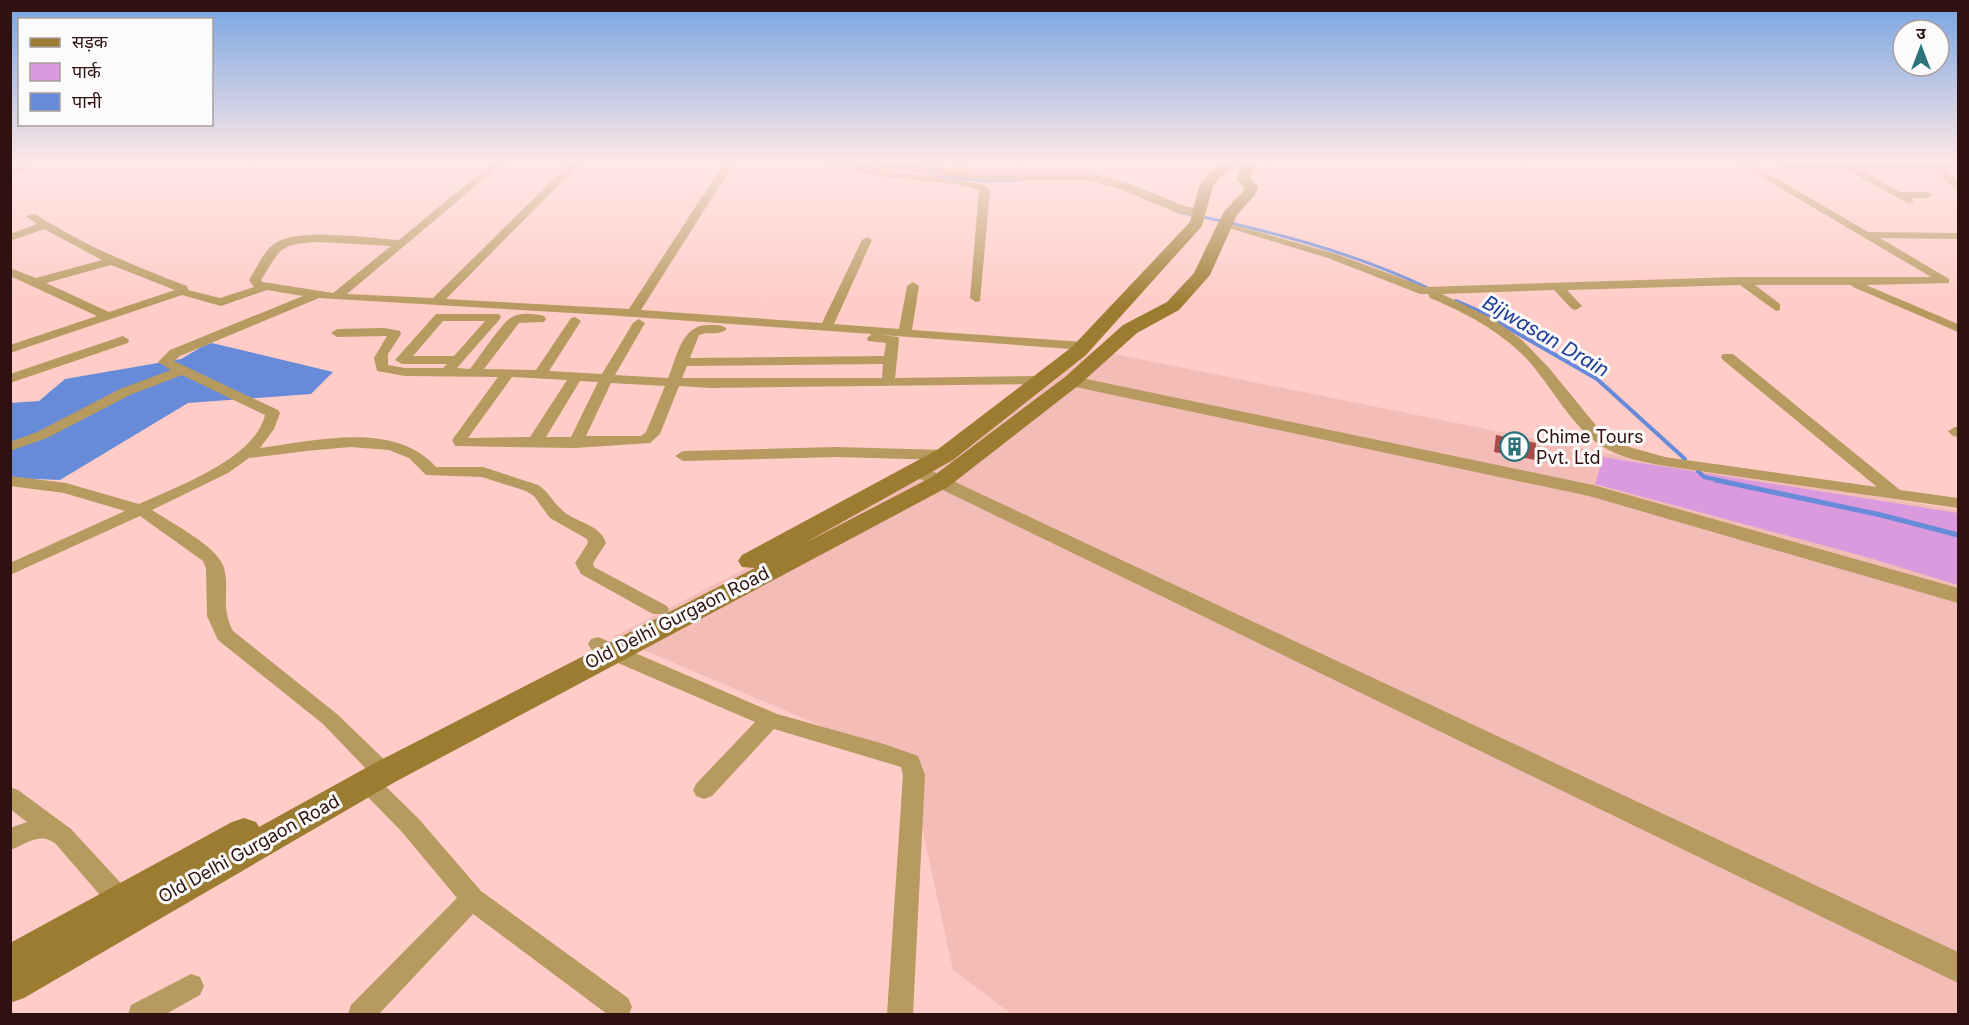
<svg xmlns="http://www.w3.org/2000/svg" width="1969" height="1025" viewBox="0 0 1969 1025" font-family="Inter,'Noto Sans Devanagari',sans-serif">
<style>
.built{fill:#f3bcb7}
.green{fill:#db9ade}
.water{fill:#688bd9}
.lines{fill:none;stroke-linecap:round;stroke-linejoin:round}
.stream-far2{stroke:#688bd9;stroke-width:3}
.stream-far1{stroke:#688bd9;stroke-width:4}
.stream{stroke:#688bd9;stroke-width:5}
.building{fill:#a84a45}
.minor{fill:#b69a60;fill-rule:evenodd}
.tertiary{fill:#b69a60;fill-rule:evenodd}
.secondary{fill:#9c7c31;fill-rule:evenodd}
.labels{text-anchor:middle;stroke-width:6;stroke-linejoin:round;paint-order:stroke}
.poi-label{font-size:18px;fill:#2f1210;stroke:#fbfbfb;text-anchor:start}
.street-label{font-size:18px;fill:#2f1210;stroke:#fbfbfb}
.water-label{font-size:20px;font-style:italic;fill:#1c3c98;stroke:#fbfbfb}
</style>
<rect width="100%" height="100%" fill="#ffccc7"/>
<path class="built" d="M1094 350 1610 454 1958 510V1014H1011L953 970 908 763 613 637 778 552 950 456Z"/>
<path class="green" d="M1603 457 1958 513V585L1863 556 1595 484Z"/>
<path class="water" d="M212 343 333 372 311 394 188 403 60 480 11 478 10 403 39 401 65 379 181 359 203 346Z"/>
<g class="lines">
<path class="stream-far2" d="M850 163 877 170
M927 176 987 181 1021 180
M1179 212C1263 229 1350 251 1428 288"/>
<path class="stream-far1" d="M1456 301 1479 311 1597 379 1685 459
M1698 471 1704 477 1723 481"/>
<path class="stream" d="M1716 480 1881 515 1958 535"/>
</g>
<path class="building" d="M1496 435 1536 443 1535 460 1494 452Z"/>
<g class="lines">
<path class="minor" d="M25 163H38L10 176V169Z
M492 163H503L347 294 433 298 570 163H580L446 299 629 309 724 163H734L641 310 822 323 862 240 867 237 872 240 834 324 899 329 907 286 913 282 919 286 912 330 1084 342 1091 346 1084 350 882 335 898 337 899 340 895 378 1040 376 1047 380 1040 384 710 388 679 386 660 434 650 443 575 448 455 446 452 440 498 377 405 376 377 371 374 358 387 336 337 337 331 333 337 329 384 328 400 331 401 334 388 354V365L405 368H443L447 364H402L395 360 436 314H499L501 317 499 320 457 368 470 369C479 358 502 322 512 317 521 312 535 314 544 316L546 319 544 322 519 323 484 369 536 370 571 318 575 317 581 321 549 371 602 374 633 323 639 319 645 323 615 375 668 378C678 355 681 325 709 325 717 325 722 324 727 329 720 336 708 331 699 335L690 358 884 356 886 343 868 341 867 338 872 334 606 315 319 298 180 356 174 361 278 410 280 413 274 429 260 448C315 441 394 420 436 467H483L538 485C548 491 552 501 561 509 574 523 600 523 606 543L593 563 594 567 667 606 669 610 667 614H653L581 574 575 563 588 543 587 539 550 518 534 496 526 491 482 477 426 475 409 458 389 450 350 447 306 451 249 458 228 473 152 510C171 523 218 546 224 568 230 591 220 605 233 631L337 714 392 767 395 773 392 779 384 782 379 780 418 818 481 891 628 998 632 1007 629 1014H607L473 914 379 1014H348L351 1005 457 898 402 832 359 788 356 782 359 776 367 773 372 775 323 724 218 640 207 616 206 568 203 561 140 516 10 575V563L125 511 64 493 10 486V476L66 483 139 504C176 487 255 459 265 415L182 375 130 395 47 438 10 451V442L37 432 120 389 171 370 158 362 170 350 303 296 267 290 221 306 182 295 10 353V345L97 316 10 276V268L36 278 102 260 44 229 10 241V234L37 224 26 216 35 214C83 245 134 266 187 286L188 290 220 298 254 287 249 280C257 268 264 249 277 242 301 228 370 238 399 240ZM318 242 391 246 333 293 263 282 261 280C281 249 278 244 318 242ZM111 265 175 290 109 312 46 283ZM443 321H485L454 356H413ZM883 364 882 378H682L687 366ZM512 377 567 380 530 437 468 438ZM580 381 598 382 571 437H546ZM611 383 665 386 646 432 641 436H586Z
M821 163C842 163 861 168 881 170 917 175 951 177 986 186L990 191 980 301 976 302 970 298 979 190 955 184 879 176Z
M957 163H967L963 176 955 174Z
M1738 163H1750L1868 232 1958 233V239L1880 238 1949 279V283L1866 285 1958 324V332L1853 287 1851 285H1755L1780 304V310L1776 311 1740 285 1567 290 1582 306 1576 310 1572 309 1554 290 1442 294 1493 319 1522 340 1549 368 1598 428 1622 445 1665 457 1877 487 1723 360 1721 357 1723 354H1733L1900 490 1958 498V508L1665 466C1643 462 1620 458 1600 445 1572 427 1550 384 1526 358 1498 330 1466 313 1430 298L1428 294H1420L1328 258 1219 225 1224 222 1336 254 1425 287 1736 277H1931Z
M1779 163H1958V169H1944L1958 181V189L1955 188 1932 169 1858 168 1900 192H1927L1932 195 1927 198H1911L1914 201 1909 204 1844 168H1782L1777 165Z
M123 336 129 340 128 343 10 383V374Z
M1955 427H1958V437L1953 436 1948 431Z
M836 447 945 450 953 455 945 460 836 457 683 461 675 456 683 451Z
M598 637 777 714 884 744 918 756 925 775 913 1014H887L903 775 901 767 774 729 712 796 704 799 696 796 693 790 696 784 755 722 604 657 591 649 588 644 591 639Z
M10 787 18 790 71 829 130 893 133 901 130 909 121 912 112 909 55 843C38 832 27 844 10 850V828L27 822 10 809Z
M191 974 200 977 204 986 200 995 166 1014H128L131 1005Z"/>
<path class="tertiary" d="M866 163H902L983 172H1089L1128 183 1184 206 1204 210 1206 213 1199 217 1175 212 1120 189 1088 180H983L872 167Z
M1072 376 1593 485 1958 588V603L1589 496 1066 385 1063 381 1066 377Z
M919 465 1958 952V983L912 475 909 471 912 467Z"/>
<path class="secondary" d="M1223 163H1237L1231 171 1220 177 1213 186 1202 226 1086 355 953 460 803 544 932 477 1065 377 1123 325 1167 302 1194 273 1223 213 1243 191 1244 187 1237 180 1241 163H1255L1251 179 1258 186 1255 195 1237 215 1210 275 1179 310 1137 333 1079 385 948 487 395 782 24 998 10 1003V943L232 822 244 818 256 822 259 827 373 764 755 568 742 567 738 561 742 555 937 450 1072 347 1190 222 1199 186 1210 171Z"/>
</g>
<linearGradient id="sky" x2="0" y2="1"><stop stop-color="#75a4e2"/><stop offset="0.53" stop-color="#ffe8e6"/><stop offset="1" stop-color="#ffe8e6" stop-opacity="0"/></linearGradient>
<rect width="1969" height="306" fill="url(#sky)"/>
<defs>
<symbol id="building-ring" viewBox="-11 -11 22 22"><circle r="9.5" fill="#fbfbfb" stroke="#2b747c" stroke-width="1.5"/><path d="M-4-6H4V6H1V3H-1V6H-4ZM-2.5-4.3h1.7v1.8h-1.7ZM.8-4.3h1.7v1.8H.8ZM-2.5-1h1.7V.8h-1.7ZM.8-1h1.7V.8H.8Z" fill="#2b747c"/></symbol>
</defs>
<g fill-rule="evenodd">
<use href="#building-ring" x="1498" y="430" width="33" height="33"/>
</g>
<g class="labels">
<g class="poi-label">
<text x="1536" y="443">Chime Tours<tspan x="1536" dy="21">Pvt. Ltd</tspan></text>
</g>
<g class="street-label">
<text transform="translate(677 618) rotate(-27)" y="6">Old Delhi Gurgaon Road</text>
<text transform="translate(249 849) rotate(-29)" y="6">Old Delhi Gurgaon Road</text>
</g>
<g class="water-label">
<text transform="translate(1546 336) rotate(30)" y="7">Bijwasan Drain</text>
</g>
</g>
<rect width="1969" height="1025" fill="none" stroke="#2f1210" stroke-width="24"/>
<rect x="18" y="18" width="195" height="108" fill="#fbfbfb" stroke="#a99e9d" stroke-width="1.5"/>
<rect x="30" y="38" width="30" height="9" fill="#9c7c31" stroke="#a99e9d" stroke-width="1.5"/>
<text x="72" y="48" font-size="18" fill="#2f1210">सड़क</text>
<rect x="30" y="63" width="30" height="18" fill="#db9ade" stroke="#a99e9d" stroke-width="1.5"/>
<text x="72" y="78" font-size="18" fill="#2f1210">पार्क</text>
<rect x="30" y="93" width="30" height="18" fill="#688bd9" stroke="#a99e9d" stroke-width="1.5"/>
<text x="72" y="108" font-size="18" fill="#2f1210">पानी</text>
<g transform="translate(1921 48)"><circle r="28" fill="#fbfbfb" stroke="#a99e9d" stroke-width="1.5"/>
<path d="M0-4.5L10 22L0 15L-10 22Z" fill="#2b747c"/>
<text y="-9" font-size="16" font-weight="bold" text-anchor="middle" fill="#2f1210">उ</text>
</g>
</svg>
